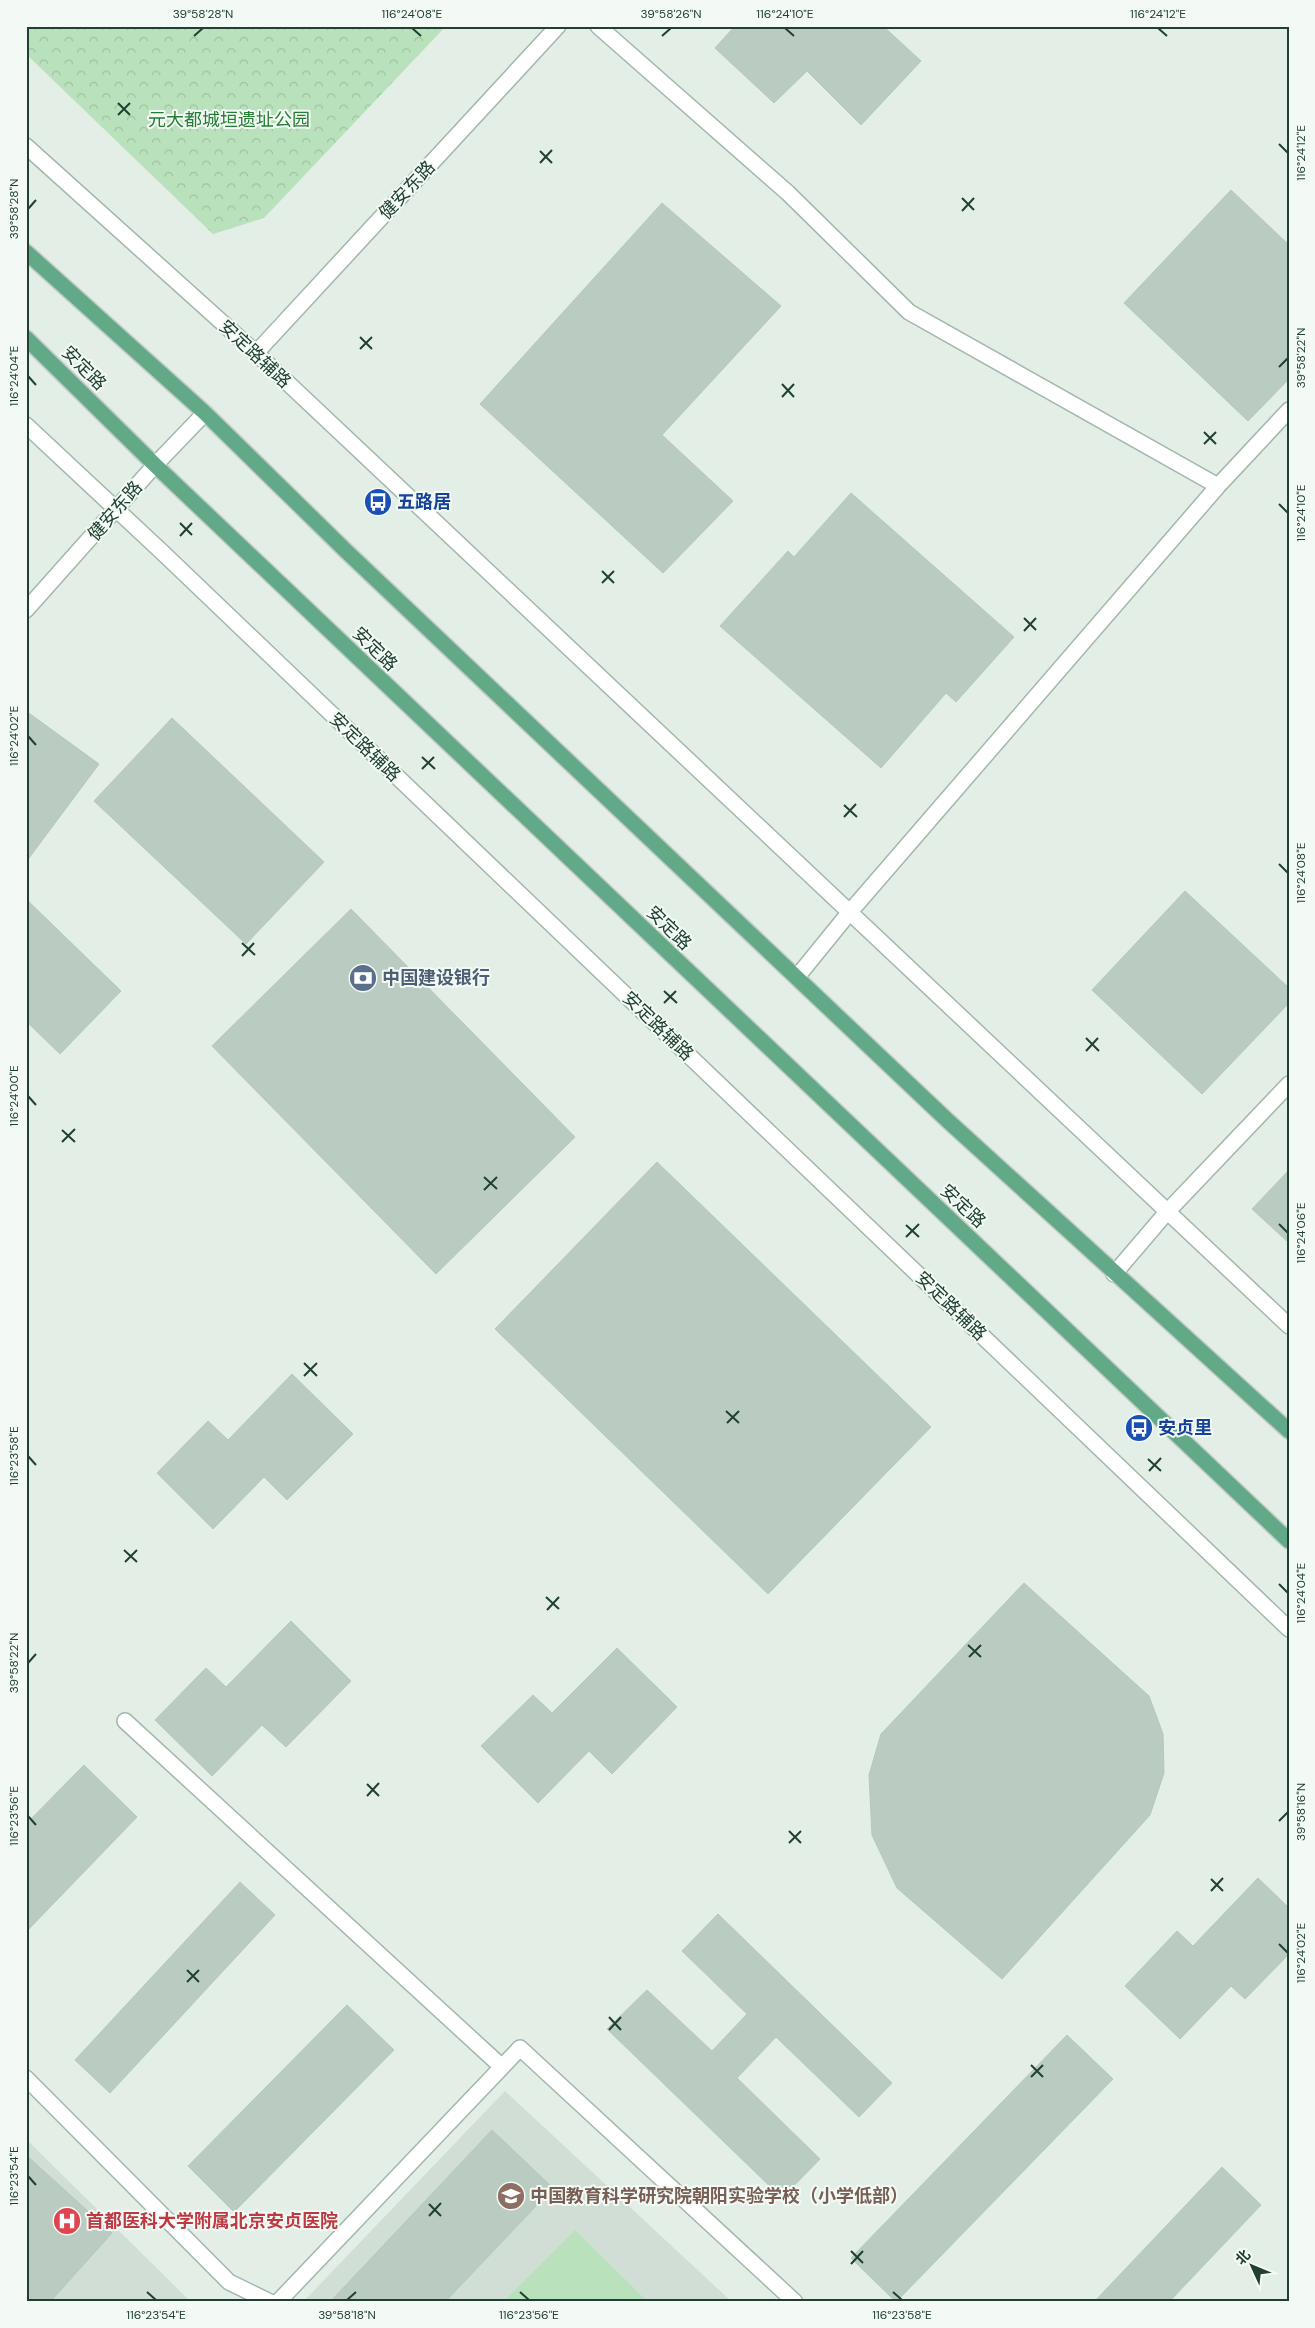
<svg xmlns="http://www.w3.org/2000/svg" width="1315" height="2328" viewBox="0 0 1315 2328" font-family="'DM Sans','Noto Sans SC',sans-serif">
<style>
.built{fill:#d0ded5}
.forest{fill:url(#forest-crowns)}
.pitch{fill:#b9e1bb}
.building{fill:#baccc1;stroke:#b4c8bb}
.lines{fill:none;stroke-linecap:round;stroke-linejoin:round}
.service-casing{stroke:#a4b7ac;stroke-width:18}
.minor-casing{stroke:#a4b7ac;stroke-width:18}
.tertiary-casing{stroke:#a4b7ac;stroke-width:18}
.primary-casing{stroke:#c1cac5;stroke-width:18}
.service{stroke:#fff;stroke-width:15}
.minor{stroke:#fff;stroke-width:15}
.tertiary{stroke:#fff;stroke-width:15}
.primary{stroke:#62a987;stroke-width:15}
.ticks{fill:none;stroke:#204131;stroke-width:2}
.labels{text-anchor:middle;stroke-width:4;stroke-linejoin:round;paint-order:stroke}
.park-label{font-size:18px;fill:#257d34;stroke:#f3faf5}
.street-label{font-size:18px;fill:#204131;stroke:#f3faf5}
.transit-label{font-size:18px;font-weight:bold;fill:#164399;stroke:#f3faf5;text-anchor:start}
.service-label{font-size:18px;font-weight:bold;fill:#4e5e75;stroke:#f3faf5;text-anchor:start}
.education-label{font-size:18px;font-weight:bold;fill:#785e54;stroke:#f3faf5;text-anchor:start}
.health-label{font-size:18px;font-weight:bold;fill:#be3a42;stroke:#f3faf5;text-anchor:start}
.neatline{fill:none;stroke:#204131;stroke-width:2}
.ticks-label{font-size:12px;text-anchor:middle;fill:#204131}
</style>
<defs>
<pattern id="forest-crowns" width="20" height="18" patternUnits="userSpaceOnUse" patternTransform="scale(1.25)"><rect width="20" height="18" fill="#b9e1bb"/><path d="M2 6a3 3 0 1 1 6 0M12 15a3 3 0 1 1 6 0" fill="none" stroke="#9fc2a1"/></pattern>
</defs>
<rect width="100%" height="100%" fill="#e2eee6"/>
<path class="built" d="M505 2091 732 2302H303Z
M26 2139 191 2302H26Z"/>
<path class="forest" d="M26 26H446L264 218 213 234 26 54Z"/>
<path class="pitch" d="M575 2230 648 2302H503Z"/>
<path class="building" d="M735 26H883L921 61 861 125 807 71 774 103 715 48Z
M1231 190 1289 245V379L1248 421 1124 303Z
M662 203 781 306 662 435 733 501 663 573 480 404Z
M851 493 1014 637 956 702 946 693 881 768 720 626 788 551 794 557Z
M26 711 99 764 26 862Z
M172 718 324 862 246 944 94 801Z
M1185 891 1289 988V1003L1202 1094 1092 990Z
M26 899 121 991 60 1054 26 1021Z
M351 909 575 1137 436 1274 212 1046Z
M657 1162 931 1427 768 1594 495 1329Z
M1289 1170V1243L1252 1209Z
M292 1374 353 1434 287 1500 264 1477 213 1529 157 1473 208 1421 228 1440Z
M1024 1583 1149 1696 1163 1734 1164 1773 1150 1815 1002 1979 897 1888 872 1835 869 1775 881 1734Z
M291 1621 351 1681 286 1747 262 1725 212 1776 155 1720 206 1668 226 1687Z
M617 1648 677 1707 612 1774 589 1751 538 1803 481 1746 533 1695 552 1713Z
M84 1765 137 1817 26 1932V1824Z
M1258 1878 1289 1908V1954L1245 1999 1231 1986 1180 2039 1125 1986 1177 1931 1193 1946Z
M240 1882 275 1915 110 2093 75 2060Z
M718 1914 892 2083 859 2117 776 2037 737 2078 820 2159 782 2198 607 2029 647 1990 712 2051 747 2014 682 1951Z
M347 2005 394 2050 234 2212 188 2166Z
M1067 2035 1113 2079 896 2302 851 2258Z
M492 2130 553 2188 445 2302H330Z
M26 2155 112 2233 50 2302H26Z
M1222 2167 1261 2205 1169 2302H1094Z"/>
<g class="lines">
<defs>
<path id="service" d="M1114 1274 1167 1212 1289 1084
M125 1721 502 2067 278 2302
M502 2067 520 2048 795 2302
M26 2078 229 2282 270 2302"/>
<path id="minor" d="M598 26 788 193 909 312 1218 486
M256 353 558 26
M26 610 155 465 205 413
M797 977 849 913 1218 486 1289 410"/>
<path id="tertiary" d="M26 146 256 353 1289 1326
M26 425 162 552 1289 1629"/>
<path id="primary" d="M26 252 205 413 346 551 947 1120 1289 1431
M26 338 155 465 1289 1541"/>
</defs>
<use href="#service" class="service-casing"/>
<use href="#minor" class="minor-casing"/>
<use href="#tertiary" class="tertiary-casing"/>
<use href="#primary" class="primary-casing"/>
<use href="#service" class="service"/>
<use href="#minor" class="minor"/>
<use href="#tertiary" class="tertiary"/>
<use href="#primary" class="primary"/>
</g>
<path class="ticks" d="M412 28 421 36M785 28 794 36M1158 28 1167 36M194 36 203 28M662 36 671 28M118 103 130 115M118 115 130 103M1279 144 1288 153M540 151 552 163M540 163 552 150M962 198 974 210M28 209 36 200M962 211 974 198M360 337 372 349M360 349 372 337M1279 367 1288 358M28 376 36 385M782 384 794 397M782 397 794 384M1204 432 1216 444M1204 444 1216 432M1279 504 1288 513M180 523 192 535M180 536 192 523M602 571 614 583M602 583 614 571M1024 618 1036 630M1024 631 1036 618M28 736 36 745M422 757 435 769M422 769 434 757M844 805 857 817M844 817 856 804M1279 864 1288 873M242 943 255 955M242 956 254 943M664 991 677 1003M664 1003 676 991M1086 1038 1099 1051M1086 1051 1098 1038M28 1096 36 1105M62 1130 75 1142M62 1142 75 1129M484 1177 497 1189M484 1190 497 1177M1279 1224 1288 1233M906 1225 919 1237M906 1237 919 1224M304 1363 317 1376M304 1376 317 1363M726 1411 739 1423M727 1423 739 1411M28 1456 36 1465M1148 1459 1161 1471M1149 1471 1161 1458M124 1550 137 1562M125 1562 137 1550M1279 1584 1288 1593M546 1597 559 1609M547 1610 559 1597M968 1645 981 1657M969 1657 981 1645M28 1663 36 1654M367 1784 379 1796M367 1796 379 1783M28 1816 36 1825M1279 1821 1288 1812M789 1831 801 1843M789 1843 801 1831M1211 1879 1223 1891M1211 1891 1223 1878M1279 1944 1288 1953M187 1970 199 1982M187 1982 199 1970M609 2017 621 2030M609 2030 621 2017M1031 2065 1043 2077M1031 2077 1043 2065M28 2176 36 2185M429 2204 441 2216M429 2216 441 2203M851 2251 863 2263M851 2264 863 2251M147 2292 156 2300M520 2292 529 2300M893 2292 902 2300M347 2300 356 2292"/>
<defs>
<symbol id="bus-disc" viewBox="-11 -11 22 22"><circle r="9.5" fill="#1a4fb4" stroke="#f3faf5"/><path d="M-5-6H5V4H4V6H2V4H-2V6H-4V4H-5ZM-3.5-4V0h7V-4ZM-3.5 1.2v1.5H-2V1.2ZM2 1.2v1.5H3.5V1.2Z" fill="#fff"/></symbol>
<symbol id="bank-disc" viewBox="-11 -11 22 22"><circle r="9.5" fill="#5c6f8a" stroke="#f3faf5"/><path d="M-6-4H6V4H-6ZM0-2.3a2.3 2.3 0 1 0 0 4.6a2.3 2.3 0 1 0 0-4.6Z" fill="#fff"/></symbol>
<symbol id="school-disc" viewBox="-11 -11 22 22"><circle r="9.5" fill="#8d6e63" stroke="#f3faf5"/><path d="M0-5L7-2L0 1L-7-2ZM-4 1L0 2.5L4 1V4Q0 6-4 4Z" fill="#fff"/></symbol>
<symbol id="hospital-disc" viewBox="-11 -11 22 22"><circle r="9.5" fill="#e0444e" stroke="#f3faf5"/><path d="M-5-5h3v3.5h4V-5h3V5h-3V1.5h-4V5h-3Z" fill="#fff"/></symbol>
</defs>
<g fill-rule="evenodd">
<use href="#bus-disc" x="362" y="486" width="32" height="32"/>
<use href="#bank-disc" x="347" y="962" width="32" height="32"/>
<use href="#bus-disc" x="1123" y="1412" width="32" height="32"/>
<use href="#school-disc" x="495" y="2180" width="32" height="32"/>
<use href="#hospital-disc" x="51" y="2205" width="32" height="32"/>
</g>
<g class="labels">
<g class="park-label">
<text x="229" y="126">元大都城垣遗址公园</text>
</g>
<g class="street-label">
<text transform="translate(407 190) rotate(-47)" y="6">健安东路</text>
<text transform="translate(255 354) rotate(43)" y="6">安定路辅路</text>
<text transform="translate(84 368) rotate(45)" y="6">安定路</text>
<text transform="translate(115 511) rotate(-49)" y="6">健安东路</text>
<text transform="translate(375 649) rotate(44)" y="6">安定路</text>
<text transform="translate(365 747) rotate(44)" y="6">安定路辅路</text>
<text transform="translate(669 928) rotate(44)" y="6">安定路</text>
<text transform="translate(658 1026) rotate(44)" y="6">安定路辅路</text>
<text transform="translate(963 1206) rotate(43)" y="6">安定路</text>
<text transform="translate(951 1306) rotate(44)" y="6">安定路辅路</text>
</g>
<g class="transit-label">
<text x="397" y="508">五路居</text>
<text x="1158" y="1434">安贞里</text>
</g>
<g class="service-label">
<text x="382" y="984">中国建设银行</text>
</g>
<g class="education-label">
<text x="530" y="2202">中国教育科学研究院朝阳实验学校（小学低部）</text>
</g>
<g class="health-label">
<text x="86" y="2227">首都医科大学附属北京安贞医院</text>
</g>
</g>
<rect width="1315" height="2328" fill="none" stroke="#f3faf5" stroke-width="55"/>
<g transform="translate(1252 2266) rotate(314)" stroke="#f3faf5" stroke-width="4" paint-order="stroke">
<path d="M0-4L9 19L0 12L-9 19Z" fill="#204131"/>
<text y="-8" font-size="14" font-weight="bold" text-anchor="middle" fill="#204131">北</text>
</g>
<rect x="28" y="28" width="1260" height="2272" class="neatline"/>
<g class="ticks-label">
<text x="203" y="18">39°58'28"N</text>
<text x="412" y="18">116°24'08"E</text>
<text x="671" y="18">39°58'26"N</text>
<text x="785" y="18">116°24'10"E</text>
<text x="1158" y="18">116°24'12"E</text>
<text transform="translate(1301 153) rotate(-90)" y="4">116°24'12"E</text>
<text transform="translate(14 209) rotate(-90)" y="4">39°58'28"N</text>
<text transform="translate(1301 358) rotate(-90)" y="4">39°58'22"N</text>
<text transform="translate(14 376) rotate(-90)" y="4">116°24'04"E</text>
<text transform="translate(1301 513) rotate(-90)" y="4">116°24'10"E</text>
<text transform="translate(14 736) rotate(-90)" y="4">116°24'02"E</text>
<text transform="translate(1301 873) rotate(-90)" y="4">116°24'08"E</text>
<text transform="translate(14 1096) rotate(-90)" y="4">116°24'00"E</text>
<text transform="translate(1301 1233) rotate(-90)" y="4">116°24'06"E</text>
<text transform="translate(14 1456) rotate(-90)" y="4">116°23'58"E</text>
<text transform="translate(1301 1593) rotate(-90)" y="4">116°24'04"E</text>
<text transform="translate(14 1663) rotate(-90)" y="4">39°58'22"N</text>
<text transform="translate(1301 1812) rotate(-90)" y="4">39°58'16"N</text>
<text transform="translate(14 1816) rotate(-90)" y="4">116°23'56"E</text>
<text transform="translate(1301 1953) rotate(-90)" y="4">116°24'02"E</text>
<text transform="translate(14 2176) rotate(-90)" y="4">116°23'54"E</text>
<text x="156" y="2319">116°23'54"E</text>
<text x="347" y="2319">39°58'18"N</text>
<text x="529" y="2319">116°23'56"E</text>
<text x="902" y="2319">116°23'58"E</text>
</g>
</svg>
